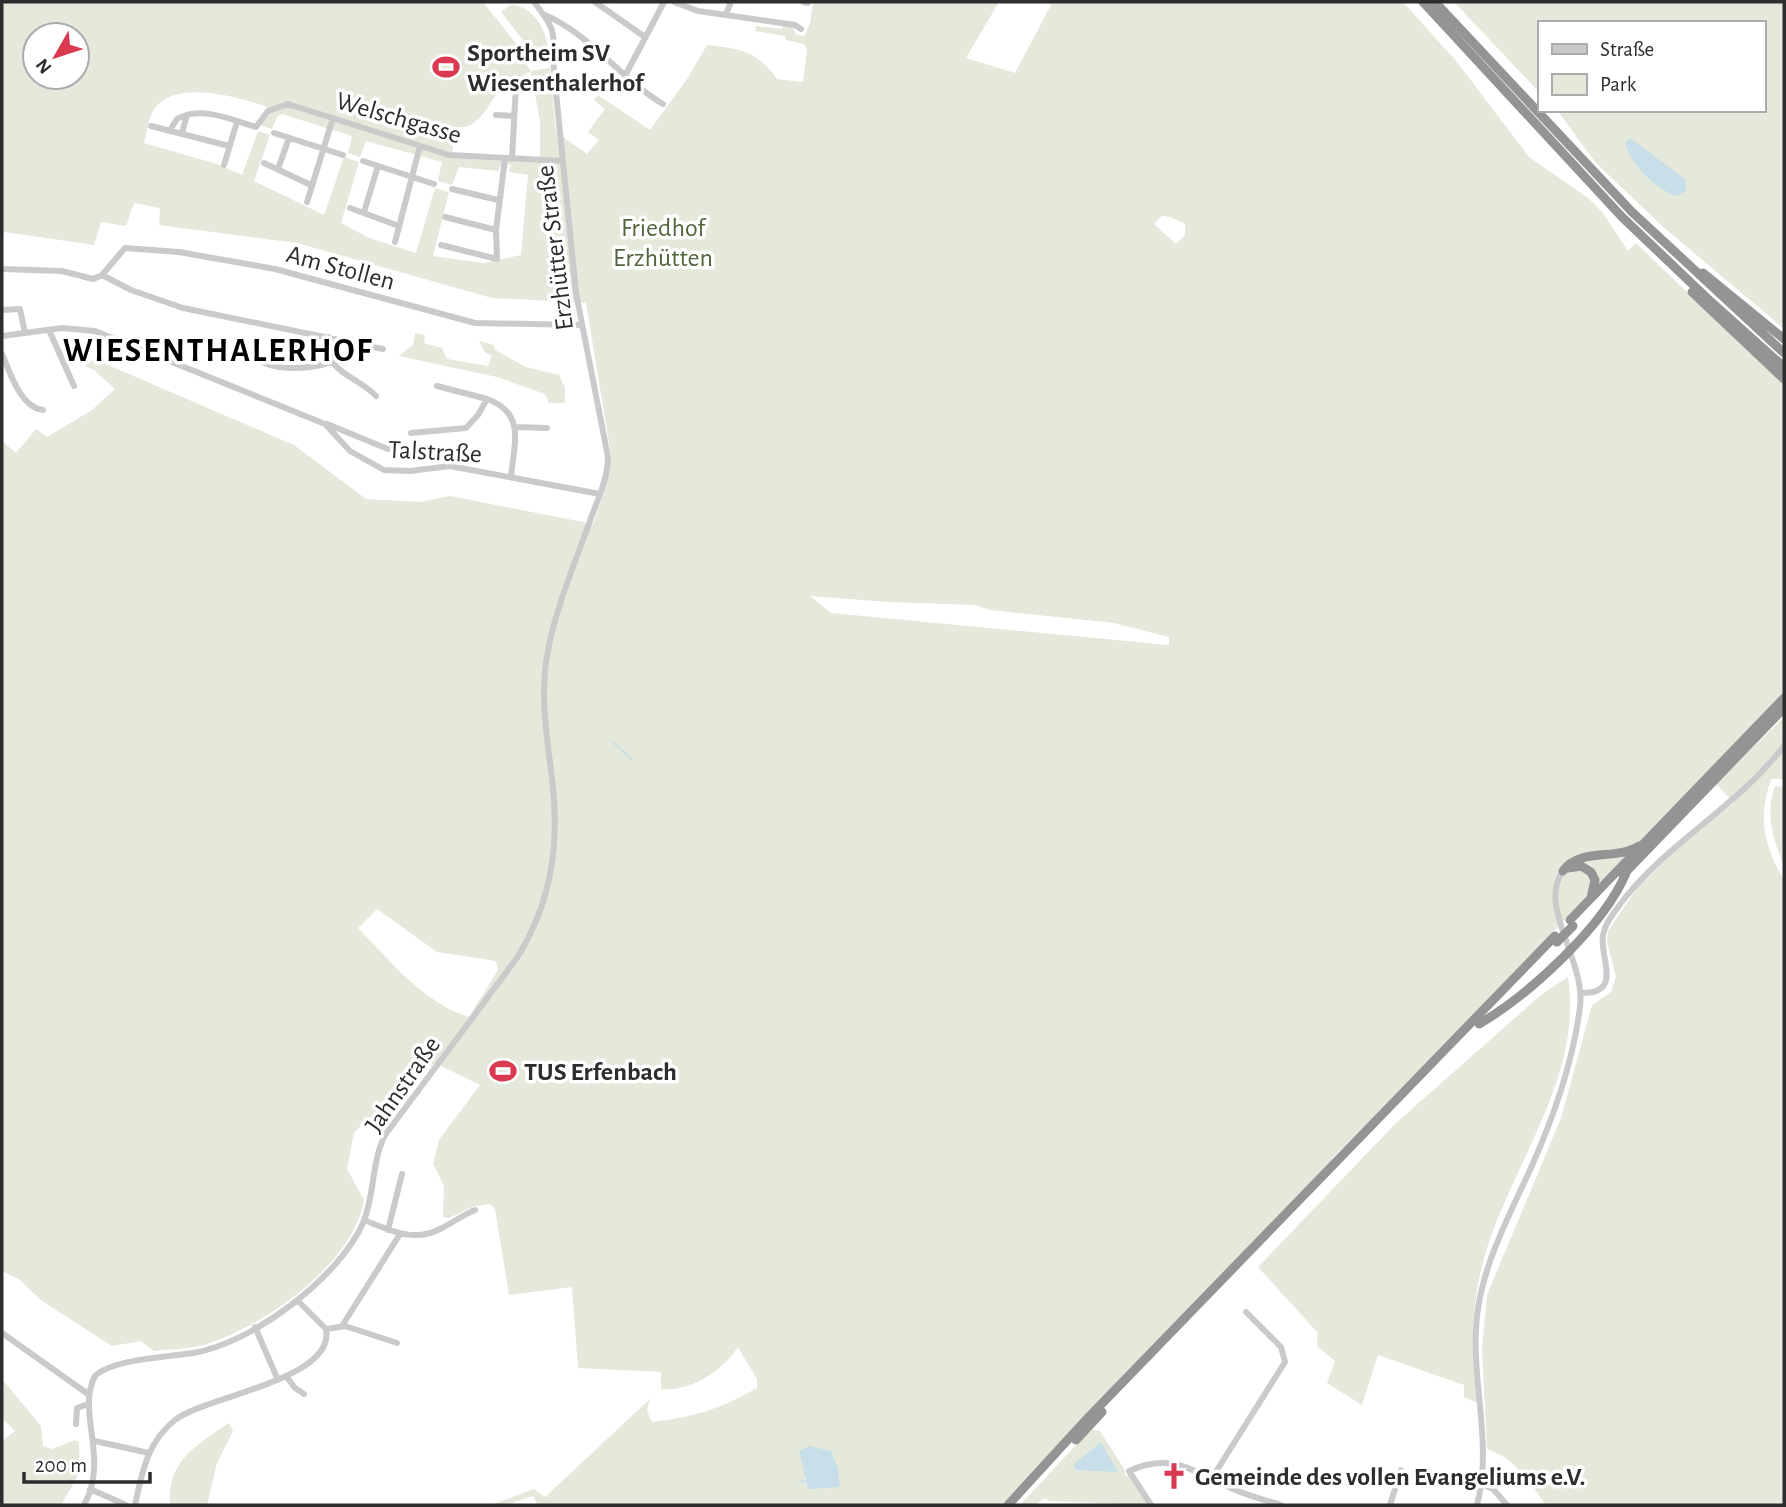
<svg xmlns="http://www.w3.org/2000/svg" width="1786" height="1507" viewBox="0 0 1786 1507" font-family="'Alegreya Sans',sans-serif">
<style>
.green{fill:#e4e9db;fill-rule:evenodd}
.water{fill:#c8dee8}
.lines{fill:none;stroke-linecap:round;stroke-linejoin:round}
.stream{stroke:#c8dee8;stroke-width:2}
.minor{stroke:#cacaca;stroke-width:6}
.highway{stroke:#949494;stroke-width:9}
.highway-bridge{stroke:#949494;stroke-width:9}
.labels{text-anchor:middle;stroke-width:7;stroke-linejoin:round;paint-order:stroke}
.poi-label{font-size:26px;font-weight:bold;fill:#2d2d2d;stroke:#fff;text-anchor:start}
.street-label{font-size:26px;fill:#2d2d2d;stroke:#fff}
.park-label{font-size:26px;fill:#53653d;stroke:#fff}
.district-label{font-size:33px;font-weight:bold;letter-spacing:2px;fill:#000;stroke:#fff}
</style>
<rect width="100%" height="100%" fill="#fff"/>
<path class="green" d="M2 2H483L521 50 523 59 531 71 550 68 556 132 587 154 599 140 588 132 605 109 594 100 598 95 650 130 687 79 707 45C741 49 756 50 777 79L803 82 807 50 804 44 786 40 785 36 755 31 756 26 782 29 783 25 792 27 797 35 804 36 810 24 813 2H999L966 58 1015 73 1051 5 1048 2H1403L1457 62 1529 157 1588 198 1603 213 1628 251 1636 243 1784 385V692L1370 1122 1333 1157 1329 1164 1002 1505H538L533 1496 505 1505H491L534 1489 545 1497 650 1399 647 1411 652 1422C694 1417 720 1409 757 1388V1379L738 1347C722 1371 691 1392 661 1389V1372L578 1368 572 1287 509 1295 495 1209 490 1204 472 1207 449 1218 443 1217 444 1186 433 1164 439 1140 480 1085 435 1063 413 1078 388 1108 366 1120 354 1133 347 1169 364 1200C353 1264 266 1325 207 1344 190 1349 171 1349 154 1351L141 1341 112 1346 42 1301 19 1279 2 1271V441L16 453 36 429 47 437 92 410 115 389 94 370 85 366 94 359 294 445 366 499 420 502 450 496 593 524 606 487 611 455 586 303 573 302 576 320 568 323 565 314 572 302 492 298 297 243 159 225 160 208 134 203 126 226 101 222 94 245 4 232 2 252ZM35 35H77V77H35ZM531 71 540 122V157L507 161V164L511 165 509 172 528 175 521 255 483 263 433 256 449 192 435 188 416 253 369 238 341 223 359 162 344 157 324 215 254 181 270 135 258 131 242 175 217 164 144 143C147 134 148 119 153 111 174 78 236 97 265 106L272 112 260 125 272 129 277 117 282 114 352 136 348 153 360 157 366 141 442 162 438 181 452 185 459 167 498 171 503 161 453 158 452 126C475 135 490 104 499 89ZM1162 216 1171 217 1185 224V235L1176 244 1154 224ZM810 596 888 602 975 605 990 610 1114 623 1169 637V645L831 613ZM377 909 437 952 496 961 498 970 469 1017C423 1003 391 961 358 928ZM799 1451 830 1489 805 1481 806 1470Z
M1454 2H1784V329L1661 225 1595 162 1557 110H1763V23H1539V92Z
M510 5C532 5 547 29 548 50L529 48 501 12Z
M415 333 425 335 424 343 442 348 447 359 488 366 492 355 485 353 479 341 494 345 495 350 526 367 559 375 565 388V403H549L545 394 497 377 399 356 413 345Z
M1784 717V779H1771C1758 818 1763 844 1784 880V1505H1546C1528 1481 1516 1459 1487 1449L1482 1350 1487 1295 1561 1118 1592 1005 1611 992 1616 977 1607 942 1608 931 1638 887 1689 837 1734 803 1716 784Z
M1775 786 1784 787V866C1773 839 1765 814 1775 786Z
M1568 977C1583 1073 1517 1157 1488 1245 1471 1296 1470 1350 1477 1403L1464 1397V1385L1378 1355 1362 1405 1327 1383 1335 1361 1317 1346 1318 1333 1258 1267 1395 1124 1542 994Z
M2 1379 41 1426 43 1446 52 1449 75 1440 79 1442 80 1472 61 1505H2V1441L15 1431 2 1418Z
M229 1423 233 1431 217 1463 207 1505 170 1504C166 1462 199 1443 229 1423Z
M1091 1429 1100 1431 1125 1470V1475L1129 1476 1148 1505 1048 1501 1046 1498 1034 1505H1020Z"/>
<path class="water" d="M1630 138 1686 180V190L1678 196C1658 192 1629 163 1625 142Z
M1101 1442 1118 1472 1075 1470 1074 1464Z
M809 1446 831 1451 838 1469 840 1487 808 1489 799 1451Z"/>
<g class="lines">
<path class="stream" d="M614 743 631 759
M800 1482 805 1481"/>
<path class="minor" d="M595 2 645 37
M674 2 698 11 795 25 801 29
M803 2 808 3
M726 14 731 2
M545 15C590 34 622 80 663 104
M625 76 664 2
M496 115 514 116
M151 126 229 146
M170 130 177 119C201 105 232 120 256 127L268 111 288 104 449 155 563 161
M182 133 187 115
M274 133 343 155
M512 159 516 85
M363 161 434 184
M264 163 311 185
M224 165 237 122
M278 169 289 138
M452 189 498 200
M307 202 333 118
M350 208 399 226
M364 212 378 166
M445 217 496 230
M395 242 420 146
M441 245 497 259 496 230 505 159
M2 269 62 271 93 279 102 275 125 248 179 252 275 269 475 323 581 325
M102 275 131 290 183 308 383 349
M2 310 20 309 25 333
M49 330 74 386
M2 336 62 328 95 331 325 424 350 451 384 470 410 471 450 466 600 494
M329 337C323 373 356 375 376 396
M247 352C269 373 305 370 332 362
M2 354C10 372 20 407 43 410
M437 386 487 399
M327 424 388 449
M515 427 547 428
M411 433 466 428 478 415 487 399C526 413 514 443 511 477
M1581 993C1624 994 1599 957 1603 935 1605 923 1614 913 1621 903 1668 842 1737 807 1784 746
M364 1220C390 1230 413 1243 440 1229 452 1223 463 1215 475 1210
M388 1230 402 1174
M298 1301 326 1329
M342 1326 400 1234
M255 1327 278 1380
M326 1329 345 1326 397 1343
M2 1333 88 1394
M286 1376 295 1388 304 1394
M76 1424 77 1408 88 1404
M95 1441 149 1453
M1212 1478 1285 1362 1281 1347 1246 1312
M1481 1484 1493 1489 1507 1505
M90 1489 126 1505
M84 1505C110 1459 76 1412 95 1376 113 1359 168 1357 193 1353 251 1344 339 1278 363 1223 375 1195 371 1163 385 1135L517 958C552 901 560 844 552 778 547 738 540 697 547 656 555 609 575 563 591 518 598 499 608 478 608 457L576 293 554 72C552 33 560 35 534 2
M135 1505C142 1473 147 1442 175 1420 205 1396 336 1380 326 1329
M1151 1505 1129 1471C1171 1451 1195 1472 1233 1489 1249 1496 1265 1500 1281 1505
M1390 1505 1401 1470
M1477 1505C1494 1441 1468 1374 1478 1309 1485 1260 1510 1214 1530 1170 1553 1119 1573 1063 1580 1007 1586 961 1537 906 1563 871"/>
<path class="highway" d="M1423 2 1622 217 1708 299 1784 367
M1435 2 1632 212 1784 353
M1703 273 1784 339
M1692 292 1784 379
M1568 868 1581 866 1591 872 1595 880 1591 898
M1563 871C1580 847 1615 861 1639 846
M1623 875 1784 708
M1570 920 1784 698
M1479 1024C1529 995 1604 926 1626 873
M1076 1440 1102 1412
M1008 1505 1085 1421 1555 936"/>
<path class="highway-bridge" d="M1557 942 1573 926"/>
</g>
<defs>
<symbol id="stadium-bare" viewBox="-9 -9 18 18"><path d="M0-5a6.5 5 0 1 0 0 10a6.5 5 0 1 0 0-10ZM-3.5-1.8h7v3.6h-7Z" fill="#d93951" stroke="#fff" stroke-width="2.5" paint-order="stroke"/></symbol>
<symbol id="church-bare" viewBox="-9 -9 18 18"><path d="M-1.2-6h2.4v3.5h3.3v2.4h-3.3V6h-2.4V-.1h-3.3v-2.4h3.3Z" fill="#d93951" stroke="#fff" stroke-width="2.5" paint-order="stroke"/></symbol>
</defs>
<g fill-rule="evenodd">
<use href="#stadium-bare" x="427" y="48" width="38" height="38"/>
<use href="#stadium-bare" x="484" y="1052" width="38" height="38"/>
<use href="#church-bare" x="1155" y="1457" width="38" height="38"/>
</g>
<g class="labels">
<g class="poi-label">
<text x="467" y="61">Sportheim SV<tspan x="467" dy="30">Wiesenthalerhof</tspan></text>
<text x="524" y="1080">TUS Erfenbach</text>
<text x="1195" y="1485">Gemeinde des vollen Evangeliums e.V.</text>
</g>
<g class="street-label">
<text transform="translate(399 117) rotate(16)" y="9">Welschgasse</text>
<text transform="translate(554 248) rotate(-97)" y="9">Erzhütter Straße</text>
<text transform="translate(341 267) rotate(15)" y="9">Am Stollen</text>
<text transform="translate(435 451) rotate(3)" y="9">Talstraße</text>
<text transform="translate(402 1084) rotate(-55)" y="9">Jahnstraße</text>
</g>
<g class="park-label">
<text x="663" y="236">Friedhof<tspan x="663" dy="30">Erzhütten</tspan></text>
</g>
<g class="district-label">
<text x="218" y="361">WIESENTHALERHOF</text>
</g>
</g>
<rect width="1786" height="1507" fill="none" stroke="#2d2d2d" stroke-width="7"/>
<rect x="1538" y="21" width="228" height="91" fill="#ffffff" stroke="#ababab" stroke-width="2"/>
<rect x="1552" y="44" width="35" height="10" fill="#cacaca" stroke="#ababab" stroke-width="2"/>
<text x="1600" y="56" font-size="21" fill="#2d2d2d">Straße</text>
<rect x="1552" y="74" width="35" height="21" fill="#e4e9db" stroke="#ababab" stroke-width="2"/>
<text x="1600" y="91" font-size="21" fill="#2d2d2d">Park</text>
<g transform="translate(56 56) rotate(231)"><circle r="33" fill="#ffffff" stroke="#ababab" stroke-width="2"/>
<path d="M0-5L12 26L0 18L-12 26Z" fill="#d93951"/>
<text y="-10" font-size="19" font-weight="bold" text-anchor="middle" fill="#2d2d2d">N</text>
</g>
<path d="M24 1472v10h126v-10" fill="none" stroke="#2d2d2d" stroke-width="3.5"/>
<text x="35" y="1472" font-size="21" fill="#2d2d2d" stroke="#ffffff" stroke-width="5" paint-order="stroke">200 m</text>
</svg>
